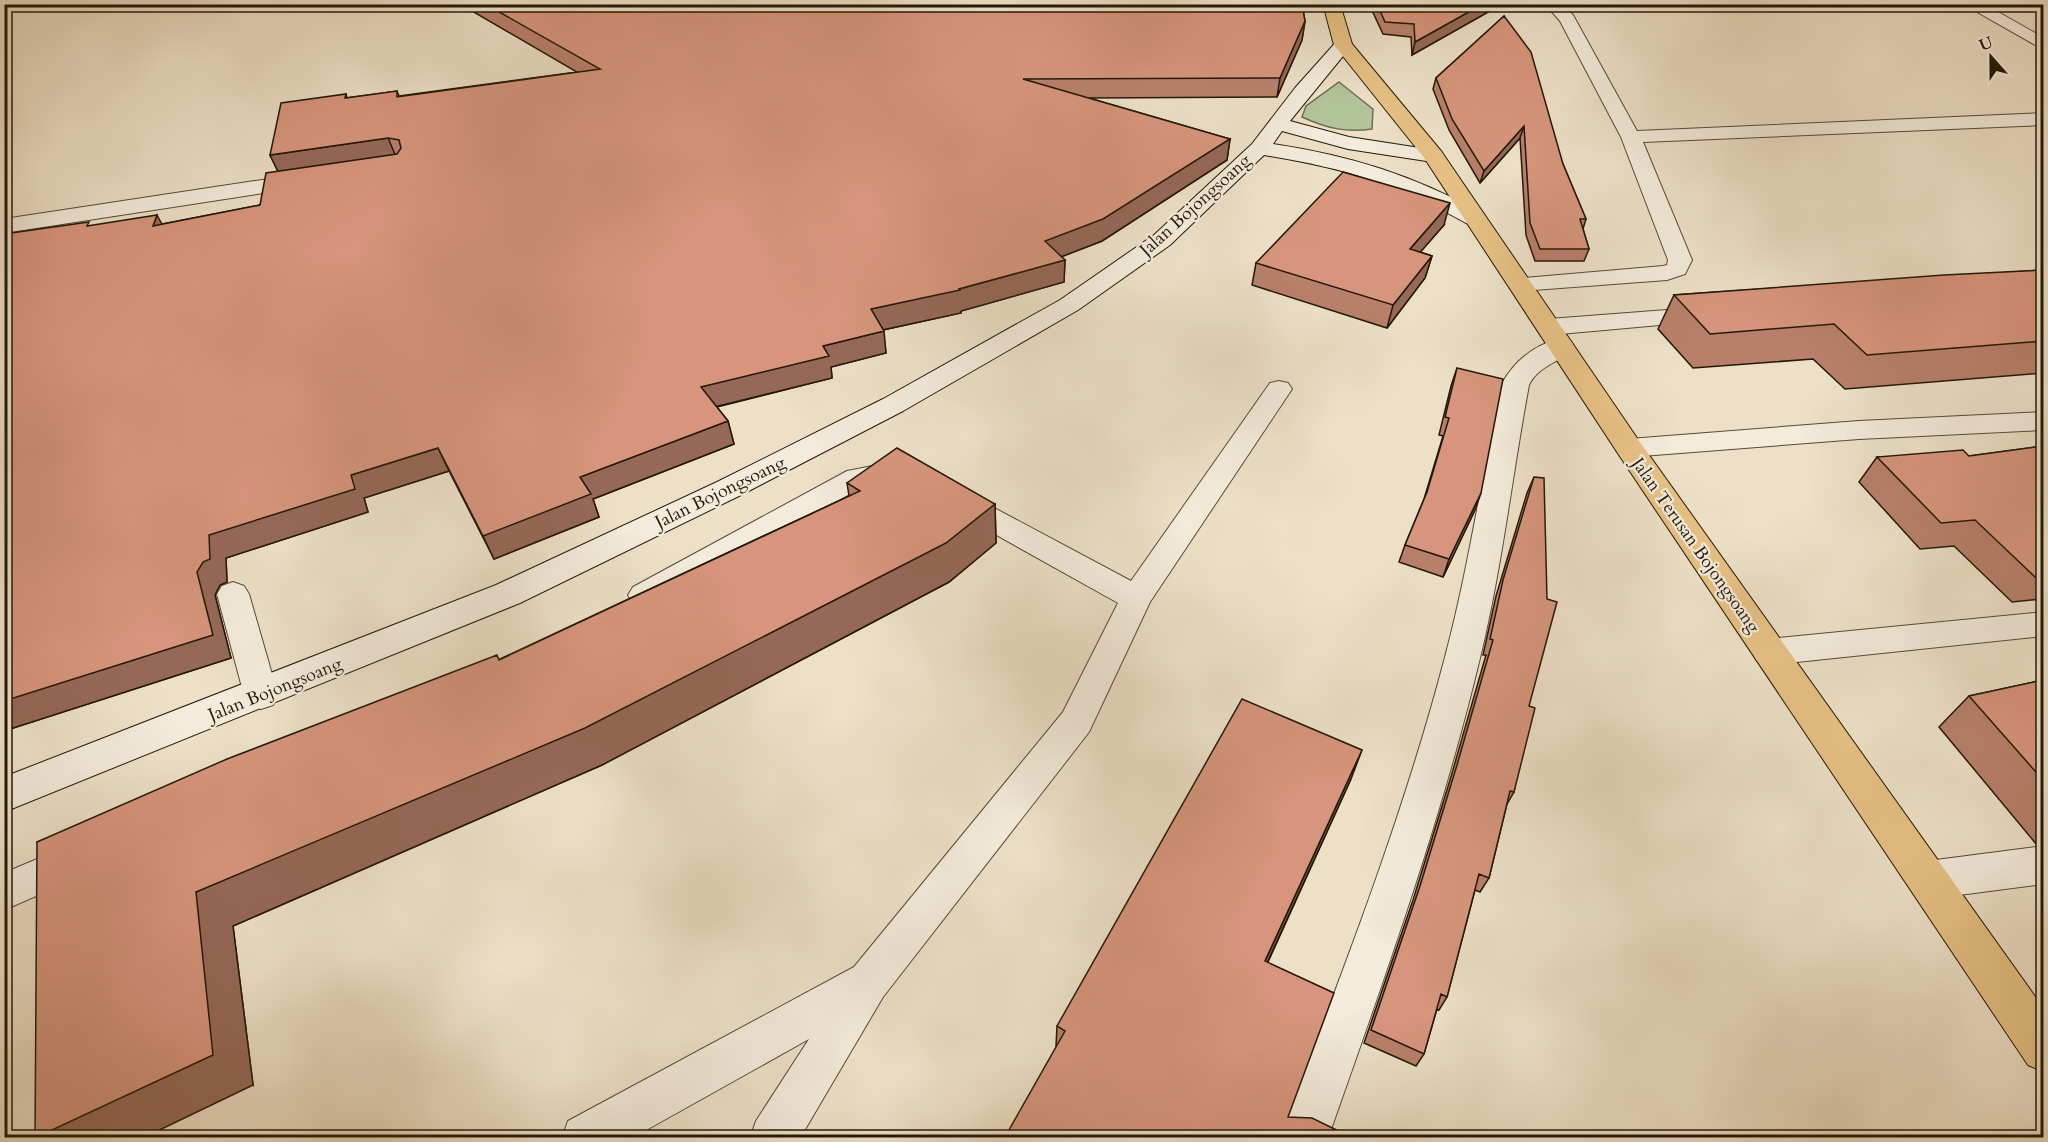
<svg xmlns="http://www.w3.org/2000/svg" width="2048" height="1142" viewBox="0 0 2048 1142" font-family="Cardo,serif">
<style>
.green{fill:#b3c39a;stroke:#6c6e51;stroke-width:1.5}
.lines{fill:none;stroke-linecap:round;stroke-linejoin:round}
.lane-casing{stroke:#564a38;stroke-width:2}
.street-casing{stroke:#564a38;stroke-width:2}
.secondary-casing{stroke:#241808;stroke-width:2}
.primary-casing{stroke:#241808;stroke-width:2}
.lane{fill:#f3ebdb;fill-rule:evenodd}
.street{fill:#f3ebdb;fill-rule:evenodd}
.secondary{fill:#f3ebdb;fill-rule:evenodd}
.primary{fill:#e6c084;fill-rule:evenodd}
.wall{fill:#b8806b;stroke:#241808;stroke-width:1.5}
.shaded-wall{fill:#966857;stroke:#241808;stroke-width:1.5}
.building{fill:#d6957c;stroke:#241808;stroke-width:1.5}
.labels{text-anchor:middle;stroke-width:4.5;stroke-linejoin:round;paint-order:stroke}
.street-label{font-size:18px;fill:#241808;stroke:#f3ebdb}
</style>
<rect width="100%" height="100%" fill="#ede0c7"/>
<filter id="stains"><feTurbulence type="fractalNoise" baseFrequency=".00333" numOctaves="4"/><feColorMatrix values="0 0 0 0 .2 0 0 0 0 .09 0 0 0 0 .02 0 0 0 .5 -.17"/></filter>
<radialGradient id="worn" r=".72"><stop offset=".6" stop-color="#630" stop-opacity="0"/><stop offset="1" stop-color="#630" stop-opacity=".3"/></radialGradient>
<path class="green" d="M1339 82 1373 109 1372 129C1346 133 1326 128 1302 117L1306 106Z"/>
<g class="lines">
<defs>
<path id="lane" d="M1545 4H1562L1573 15 1637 131 2044 113V125L1643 142 1692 260 1685 274 1667 280 1521 291 1513 289 1509 284 1513 279 1663 266 1667 265 1668 260 1621 137 1560 21Z
M1963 4H1984L2044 38V50Z
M1279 381 1288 383 1292 389 1150 602 1089 732 883 997 800 1138H750L756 1121 809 1039 632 1138H562L568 1121 854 967 1063 712 1118 603 948 508 943 501 948 494 958 491 968 494 1131 581 1270 383Z
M2044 412V430L1859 439 1629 457 1619 454 1615 448 1619 442 1629 439 1859 421Z
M888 463 898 466 902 473 898 480 864 486 655 603 644 607 633 603 628 595 633 587 847 471Z
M233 582 244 586 249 594 278 695 273 705 261 709 249 705 244 695 217 594 222 586Z
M2044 612V636L1769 665 1757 661 1752 652 1757 643 1769 639Z
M75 843 89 849 95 861 89 873 4 910V873Z"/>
<path id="street" d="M1250 4H1340L1341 5 1338 9 1332 10 1258 11 1252 10Z
M308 173 316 175 319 180 316 185 4 233V219Z
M1706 307 1715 310 1719 315 1715 320 1549 335 1540 333 1536 327 1540 321 1549 319Z
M1561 338 1570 340 1574 346C1563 363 1540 363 1529 385 1512 476 1502 568 1480 658 1441 821 1384 979 1328 1138H1279C1340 979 1402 821 1445 657 1469 567 1482 475 1501 385 1514 361 1534 345 1561 338Z
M2044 846V884L1928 899 1913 893 1907 880 1913 867 1928 861Z"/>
<path id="secondary" d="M1343 40 1349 41 1352 45 1290 121 1349 137 1433 150 1441 151 1444 156 1441 161 1433 162 1348 149 1282 131 1273 144C1352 156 1412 175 1482 213L1486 218 1482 223 1474 225 1466 223C1395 183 1344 168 1264 155L1170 245 1078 310 903 411 739 496 520 603 4 812V777L496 585 717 482 883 399 1060 300 1154 235 1252 144 1295 88 1337 41Z"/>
<path id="primary" d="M1323 4H1340L1352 44 1441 151 1639 441 2044 1009V1072L2028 1065 1619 455 1425 159 1334 45Z"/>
</defs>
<use href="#lane" class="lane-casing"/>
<use href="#street" class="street-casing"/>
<use href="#secondary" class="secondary-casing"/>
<use href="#primary" class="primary-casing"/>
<use href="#lane" class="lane"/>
<use href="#street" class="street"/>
<use href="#secondary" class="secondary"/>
<use href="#primary" class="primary"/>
</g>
<path class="wall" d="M460 4H1302L1305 21 1302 40 1277 97 1089 98 1230 139 1227 160 1102 241 1061 257 1065 260 1064 282 961 311V313L883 330 886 353 831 367 832 378 717 407 728 421 734 444 593 499 599 517 494 559 449 471 364 498 368 512 226 558 227 582 220 585 215 595 231 658 4 731V234L92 226 162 224 260 205 278 171 270 155 346 94 347 98 397 91 399 96 577 72Z
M1369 4H1498L1497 7 1412 55 1411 37 1383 34Z
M1504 16 1563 164 1586 219 1583 229 1589 249 1584 261H1535L1526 235 1520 138 1480 183 1449 130 1433 89 1436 78Z
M1444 225 1420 252 1432 256 1425 278 1387 328 1252 285 1256 263Z
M2043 270V373L1845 389 1813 359 1693 368 1658 329 1674 295Z
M1457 368 1475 510 1443 577 1399 562 1405 545 1424 499 1443 436 1439 435 1451 386Z
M2043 446V599L2012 602 1954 546 1920 549 1859 482 1877 457 1969 456Z
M1534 477 1529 706 1514 792 1507 804 1489 878 1480 892 1475 890 1447 997 1439 1010 1437 1009 1424 1054 1416 1066 1364 1043 1413 900 1450 780 1486 655H1483L1496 596 1527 493Z
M847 483 995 504 996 543 949 582 602 765 233 926 253 1085 37 842 500 659 849 496Z
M2043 680V844L2037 845 1939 727 1969 696Z
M1351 779 1268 962 1288 1117 1056 1046 1057 1026Z"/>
<path class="shaded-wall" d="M1483 4H1498L1497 7 1412 55 1415 42Z
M1305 21 1302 40 1277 97 1280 78Z
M1524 126 1520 138 1480 183 1484 171Z
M388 138 397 159 280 176 270 155Z
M1230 139 1227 160 1102 241 1045 263V241Z
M1450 203 1444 225 1404 271 1410 249Z
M157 215 169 237 153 226Z
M1432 256 1425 278 1387 328 1393 305Z
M1065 260 1064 282 961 311V313L873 332 871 309 959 289Z
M884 331 886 353 831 367 832 378 706 409 701 387 823 346Z
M728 421 734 444 593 499 599 517 494 559 483 536 580 477Z
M438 448 449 471 364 498 368 512 226 558 227 582 220 585 215 595 231 658 4 731V701L197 572 209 535 351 475Z
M1481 493 1475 510 1443 577 1449 559Z
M995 504 996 543 949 582 602 765 233 926 253 1085 145 1137H37L196 892Z
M1362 750 1351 779 1256 987 1265 961Z"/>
<path class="building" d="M485 4H1302L1305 21 1280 78 1023 79 1230 139 1103 219 1045 241 1065 260 959 289 960 290 871 309 884 331 823 346 829 356 701 387 728 421 580 477 591 494 483 536 438 448 351 475 355 489 209 535 210 559 203 562 197 572 213 635 4 701V234L89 222 87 226 157 215 153 226 260 205 266 173 397 154 401 148 399 140 388 138 270 155 281 103 346 94 345 98 397 91V97L600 69Z
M1377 4H1483L1415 42 1414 24 1385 22Z
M1504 16 1531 52 1563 164 1586 219H1580L1589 249H1540L1530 223 1524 126 1484 171 1452 119 1436 78Z
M1343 172 1450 203 1410 249 1432 256 1393 305 1256 263Z
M2043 270V341L1867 355 1834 324 1710 334 1674 295 1944 275Z
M1457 368 1503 379 1481 493 1449 559 1405 545 1427 492 1449 418 1445 417Z
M2043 446V576L2035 577 1975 520 1941 523 1877 457 1963 450 1969 456Z
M897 448 995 504 946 543 585 728 196 892 213 1055 37 1137H35L37 842 227 759 497 655 499 660 860 491 847 483Z
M1534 477 1544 478 1547 599 1557 602 1529 706 1535 708 1514 792 1510 791 1489 878 1479 874 1447 997 1441 994 1424 1054 1371 1030 1420 886 1457 765 1493 640 1490 639 1503 580Z
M2043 680V780L1969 696Z
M1242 699 1362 750 1265 961 1334 993 1288 1117 1312 1118 1351 1137H1005L1065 1031 1057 1026Z"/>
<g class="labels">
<g class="street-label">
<text transform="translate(1195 205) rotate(-42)" y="6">Jalan Bojongsoang</text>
<text transform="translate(720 492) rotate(-26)" y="6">Jalan Bojongsoang</text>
<text transform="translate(1696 545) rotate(55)" y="6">Jalan Terusan Bojongsoang</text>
<text transform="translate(275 689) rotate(-22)" y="6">Jalan Bojongsoang</text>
</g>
</g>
<rect width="2048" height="1142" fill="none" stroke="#ede0c7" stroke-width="24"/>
<rect x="6" y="6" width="2036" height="1130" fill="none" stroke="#241808" stroke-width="3"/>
<rect x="12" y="12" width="2024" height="1118" fill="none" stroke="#241808" stroke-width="1.5"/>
<g transform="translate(1991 57) rotate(339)" stroke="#f3ebdb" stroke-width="4.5" paint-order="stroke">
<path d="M0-4.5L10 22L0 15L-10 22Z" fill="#241808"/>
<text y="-9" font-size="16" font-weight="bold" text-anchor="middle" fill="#241808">U</text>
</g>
<rect width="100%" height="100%" filter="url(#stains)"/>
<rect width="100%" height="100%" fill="url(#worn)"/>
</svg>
